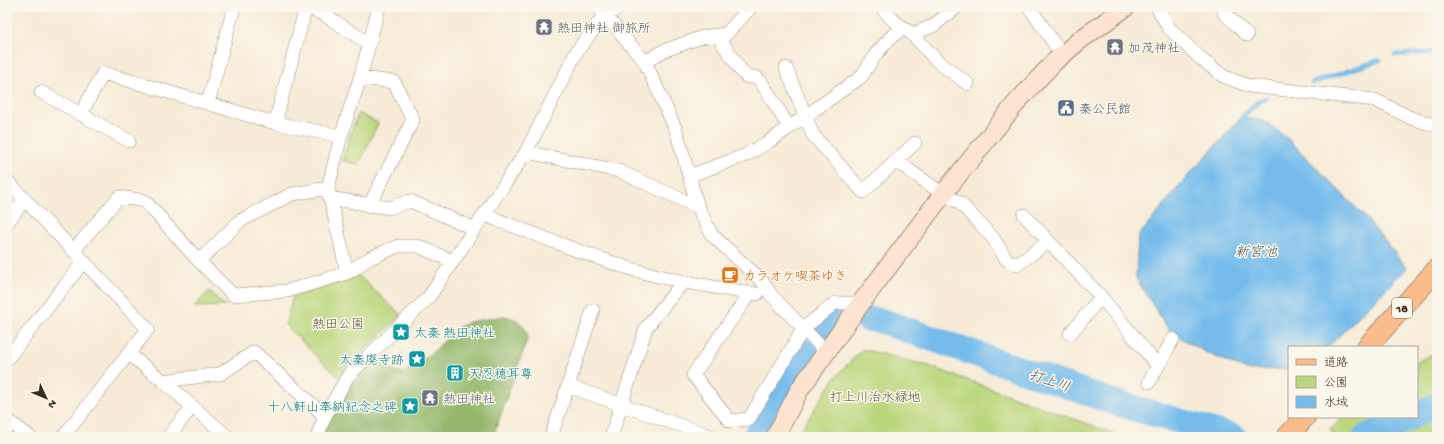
<svg xmlns="http://www.w3.org/2000/svg" width="1444" height="444" viewBox="0 0 1444 444" font-family="'Gochi Hand','Klee One',sans-serif">
<style>
.green{fill:#bbd77d;stroke:#7b804e}
.forest{fill:#94b86c;stroke:#687145}
.water{fill:#75bcec;stroke:#587385}
.lines{fill:none;stroke-linecap:round;stroke-linejoin:round}
.stream{stroke:#75bcec;stroke-width:4.5}
.river{stroke:#75bcec;stroke-width:26}
.street-casing{stroke:#998a7a;stroke-width:14}
.secondary-casing{stroke:#998a7a;stroke-width:20}
.primary-casing{stroke:#998a7a;stroke-width:22}
.street{stroke:#fff;stroke-width:13}
.secondary{stroke:#fde4d0;stroke-width:18}
.primary{stroke:#f9bc8a;stroke-width:20}
.labels{text-anchor:middle;stroke-width:3;stroke-linejoin:round;paint-order:stroke}
.shield{fill:#fbf7ec;stroke:#75685c;stroke-width:1}
.shield-label{font-size:12px;font-weight:bold;fill:#3b2a1e}
.worship-label{font-size:13px;fill:#5b616d;stroke:#fbf7ec;text-anchor:start}
.service-label{font-size:13px;fill:#4e5e75;stroke:#fbf7ec;text-anchor:start}
.food-label{font-size:13px;fill:#c56008;stroke:#fbf7ec;text-anchor:start}
.park-label{font-size:13px;fill:#5b5536;stroke:#fbf7ec}
.culture-label{font-size:13px;fill:#0d838f;stroke:#fbf7ec;text-anchor:start}
.water-label{font-size:14px;font-style:italic;fill:#4c565c;stroke:#fbf7ec}
</style>
<rect width="100%" height="100%" fill="#fbf7ec"/>
<filter id="ink" filterUnits="userSpaceOnUse"><feTurbulence type="fractalNoise" baseFrequency=".025" numOctaves="2"/><feDisplacementMap in="SourceGraphic" scale="8" xChannelSelector="R" yChannelSelector="G"/><feConvolveMatrix kernelMatrix="1 2 1 2 8 2 1 2 1" color-interpolation-filters="sRGB"/></filter>
<filter id="wash" filterUnits="userSpaceOnUse"><feTurbulence type="fractalNoise" baseFrequency=".012" numOctaves="4" result="noise"/><feDisplacementMap in="SourceGraphic" scale="16" xChannelSelector="R" yChannelSelector="G"/><feGaussianBlur stdDeviation="0.9" result="paint"/><feColorMatrix in="noise" values="0 0 0 0 0 0 0 0 0 0 0 0 0 0 0 0 0 1.4 0 .05"/><feComposite in="paint" operator="in"/></filter>
<g filter="url(#wash)">
<rect width="100%" height="100%" fill="#f7ebd7"/>
<path class="green" d="M358 113 378 123 359 165 342 160Z
M359 276 401 315 338 377 285 325 293 297Z
M209 291 225 306 194 307Z
M862 349 929 366 1123 437H796L835 378Z
M1437 352V437H1336L1330 430 1343 417H1417V362Z"/>
<path class="forest" d="M504 316C518 319 524 323 528 337L493 437H320L345 385 374 359 391 369 404 373 433 352 459 327 469 322Z"/>
<path class="water" d="M1242 117 1266 122 1288 139 1365 217 1407 268 1328 347H1289L1288 369 1247 370 1209 354 1170 332 1136 278 1138 237 1186 178Z"/>
<g class="lines">
<path class="stream" d="M1395 55 1437 52
M1312 83 1380 60
M1242 117 1259 101 1267 98"/>
<path class="river" d="M868 319 882 321 1113 402 1234 437
M825 332 839 317 844 318
M1417 414 1437 405
M755 437 806 352
M1366 437 1411 417"/>
</g>
</g>
<g filter="url(#ink)">
<g class="lines">
<defs>
<path id="street" d="M307 7 325 15 369 44
M598 7 645 62 676 130 698 207 712 235 763 282 771 295 826 352
M881 7 894 21 912 34 937 61 968 84
M1029 7 1062 55
M1157 7 1169 28 1200 58 1223 76 1249 86 1375 100 1411 118 1437 126
M1230 7 1224 13 1247 35
M912 34 933 26 957 7
M717 35 742 72 747 77H756L761 82 789 127
M645 62 663 51 702 37 726 34 751 7
M786 68 813 135 863 192 915 143
M360 78 394 82 413 120 369 206
M41 92 129 141
M208 103 234 7
M81 114 103 73 275 123 341 136
M275 123 306 7
M526 152 619 171 698 207
M896 161 943 194 960 203 993 238 1006 259 1017 265 1048 242
M689 176 746 155 767 143 861 77 876 54 891 37 904 28
M7 181 148 329 63 437
M329 198 390 208 410 201 475 229
M485 215C531 233 576 251 622 266 666 280 712 287 757 294
M1024 215 1101 297 1158 366
M7 223 25 199
M74 250 119 197 145 201 199 261 233 295 287 291 347 273 370 258 398 246H418L452 261
M199 261 240 221 292 194 328 188
M347 273 328 188 341 136 360 78 379 7
M750 293 693 375 730 421 749 419 804 328 835 303H861
M1070 334 1101 297
M129 354 163 381 228 437
M7 359 84 261
M163 381 220 374 254 352 325 416
M1149 382 1173 339
M568 386 713 437
M7 420 30 437
M168 437 192 407
M317 437 325 416 348 376 429 297 526 152 577 51 604 16 621 7
M551 437 593 310
M611 437 646 328 683 282"/>
<path id="secondary" d="M775 437 800 389 861 303 943 194 1017 102 1054 62 1080 40 1126 7"/>
<path id="primary" d="M1367 347 1437 269
M1287 437 1305 417"/>
</defs>
<use href="#street" class="street-casing"/>
<use href="#secondary" class="secondary-casing"/>
<use href="#primary" class="primary-casing"/>
<use href="#street" class="street"/>
<use href="#secondary" class="secondary"/>
<use href="#primary" class="primary"/>
</g>
</g>
<defs>
<symbol id="temple-square" viewBox="-11 -11 22 22"><rect x="-9" y="-9" width="18" height="18" rx="4" fill="#6b7280" stroke="#fbf7ec"/><path d="M0-6L5-2H3V0L6.5 2.5H4V6H1.5V3h-3V6H-4V2.5H-6.5L-3 0V-2H-5Z" fill="#fff"/></symbol>
<symbol id="civic-square" viewBox="-11 -11 22 22"><rect x="-9" y="-9" width="18" height="18" rx="4" fill="#5c6f8a" stroke="#fbf7ec"/><path d="M-.6-6.5H3V-4.5H.6V-3L4-1V1h2V6H-6V1h2V-1L-.6-3ZM-1.2 2.5V6h2.4V2.5Z" fill="#fff"/></symbol>
<symbol id="cafe-square" viewBox="-11 -11 22 22"><rect x="-9" y="-9" width="18" height="18" rx="4" fill="#e8710a" stroke="#fbf7ec"/><path d="M-5.5-4.5H6V0H3Q3 3.5 0 3.5H-2.5Q-5.5 3.5-5.5 0ZM3-3.2v2h1.7v-2ZM-6 4.5H4V6H-6Z" fill="#fff"/></symbol>
<symbol id="sight-square" viewBox="-11 -11 22 22"><rect x="-9" y="-9" width="18" height="18" rx="4" fill="#0f9aa8" stroke="#fbf7ec"/><path d="M0-6L1.8-2.2L6-1.7L2.9 1.2L3.7 5.4L0 3.3L-3.7 5.4L-2.9 1.2L-6-1.7L-1.8-2.2Z" fill="#fff"/></symbol>
<symbol id="building-square" viewBox="-11 -11 22 22"><rect x="-9" y="-9" width="18" height="18" rx="4" fill="#0f9aa8" stroke="#fbf7ec"/><path d="M-4-6H4V6H1V3H-1V6H-4ZM-2.5-4.3h1.7v1.8h-1.7ZM.8-4.3h1.7v1.8H.8ZM-2.5-1h1.7V.8h-1.7ZM.8-1h1.7V.8H.8Z" fill="#fff"/></symbol>
</defs>
<g fill-rule="evenodd">
<use href="#temple-square" x="534" y="17" width="20" height="20"/>
<use href="#temple-square" x="1105" y="37" width="20" height="20"/>
<use href="#civic-square" x="1056" y="98" width="20" height="20"/>
<use href="#cafe-square" x="720" y="265" width="20" height="20"/>
<use href="#sight-square" x="391" y="322" width="20" height="20"/>
<use href="#sight-square" x="407" y="349" width="20" height="20"/>
<use href="#building-square" x="445" y="363" width="20" height="20"/>
<use href="#temple-square" x="420" y="388" width="20" height="20"/>
<use href="#sight-square" x="400" y="396" width="20" height="20"/>
</g>
<g class="labels">
<rect class="shield" x="1392" y="298" width="20" height="20" rx="3"/>
<g class="shield-label">
<text x="1402" y="312">18</text>
</g>
<g class="worship-label">
<text x="557" y="32">熱田神社 御旅所</text>
<text x="1128" y="52">加茂神社</text>
<text x="443" y="403">熱田神社</text>
</g>
<g class="service-label">
<text x="1079" y="113">秦公民館</text>
</g>
<g class="food-label">
<text x="743" y="280">カラオケ喫茶ゆき</text>
</g>
<g class="park-label">
<text x="338" y="328">熱田公園</text>
<text x="875" y="401">打上川治水緑地</text>
</g>
<g class="culture-label">
<text x="414" y="337">太秦 熱田神社</text>
<text x="404" y="364" text-anchor="end">太秦廃寺跡</text>
<text x="468" y="378">天忍穂耳尊</text>
<text x="397" y="411" text-anchor="end">十八軒山奉納紀念之碑</text>
</g>
<g class="water-label">
<text x="1256" y="256">新宮池</text>
<text transform="translate(1050 380) rotate(19)" y="5">打上川</text>
</g>
</g>
<rect width="1444" height="444" fill="none" stroke="#fbf7ec" stroke-width="24"/>
<rect x="1288" y="346" width="130" height="72" fill="#fbf7ec" stroke="#aea59a"/>
<rect x="1296" y="359" width="20" height="6" fill="#f9bc8a" stroke="#aea59a"/>
<text x="1324" y="366" font-size="12" fill="#3b2a1e">道路</text>
<rect x="1296" y="376" width="20" height="12" fill="#bbd77d" stroke="#aea59a"/>
<text x="1324" y="386" font-size="12" fill="#3b2a1e">公園</text>
<rect x="1296" y="396" width="20" height="12" fill="#75bcec" stroke="#aea59a"/>
<text x="1324" y="406" font-size="12" fill="#3b2a1e">水域</text>
<g transform="translate(46 398) rotate(134)" stroke="#fbf7ec" stroke-width="3" paint-order="stroke">
<path d="M0-3L7 15L0 10L-7 15Z" fill="#3b2a1e"/>
<text y="-6" font-size="11" font-weight="bold" text-anchor="middle" fill="#3b2a1e">N</text>
</g>
</svg>
